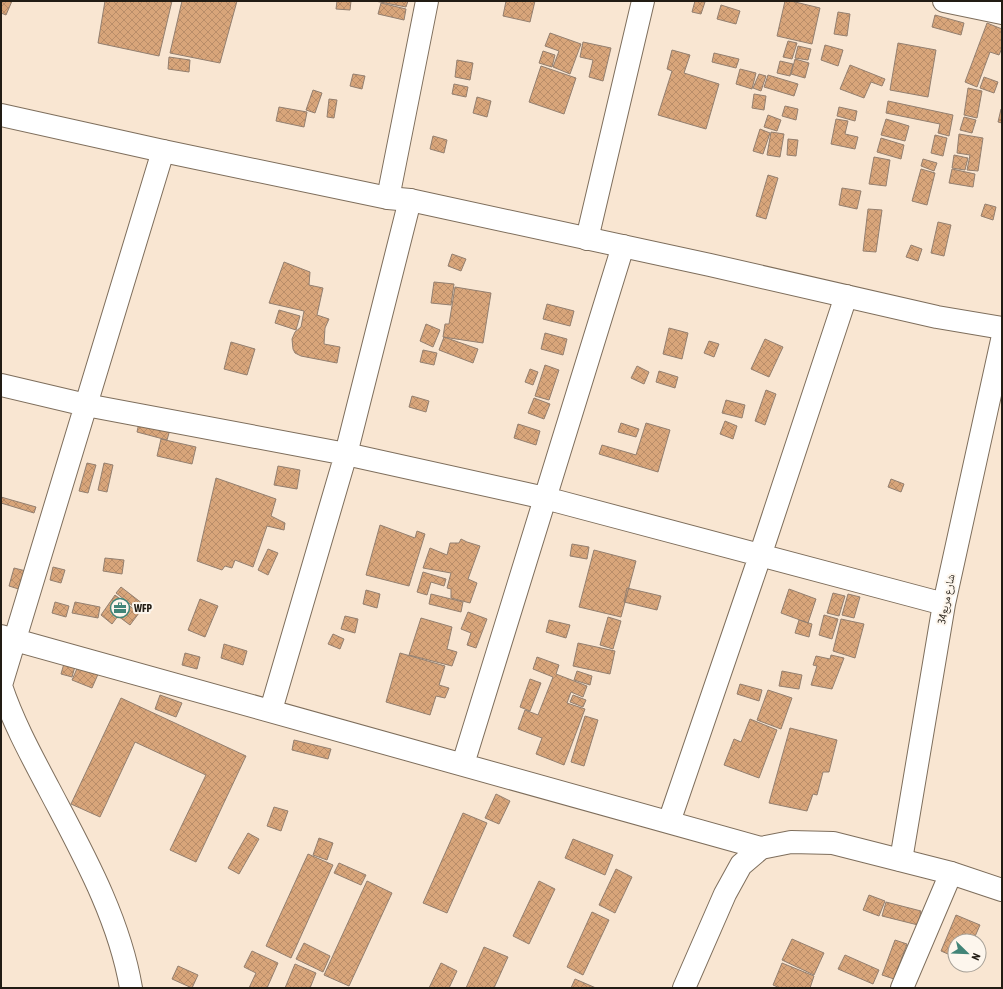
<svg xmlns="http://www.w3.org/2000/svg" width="1003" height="989" viewBox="0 0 1003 989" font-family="'Asap Condensed','Noto Naskh Arabic',sans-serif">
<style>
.building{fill:url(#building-cross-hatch);stroke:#937f6f}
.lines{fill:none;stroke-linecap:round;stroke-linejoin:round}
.street-casing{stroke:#7e6e5c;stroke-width:24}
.secondary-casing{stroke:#7e6e5c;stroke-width:24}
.street{stroke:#fff;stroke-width:22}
.secondary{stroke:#fff;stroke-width:22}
.labels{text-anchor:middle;stroke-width:4;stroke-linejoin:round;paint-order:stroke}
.street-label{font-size:11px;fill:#221c14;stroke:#fdf6ed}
.poi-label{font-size:11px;font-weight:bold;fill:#221c14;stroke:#fdf6ed;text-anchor:start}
</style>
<defs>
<pattern id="building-cross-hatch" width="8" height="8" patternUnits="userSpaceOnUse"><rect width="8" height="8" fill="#d8a57a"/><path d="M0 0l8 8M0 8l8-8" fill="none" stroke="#b98d69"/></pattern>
</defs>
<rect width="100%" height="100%" fill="#f9e6d2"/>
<path class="building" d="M1 1H12L6 15 1 13Z
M105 1H172L159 56 98 43Z
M182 1H237L220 63 170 53Z
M337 1H351L350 10 336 9Z
M375 1H408L406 7Z
M506 1H535L530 22 503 16Z
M695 1 705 2 701 14 692 12Z
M785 1H791L820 8 812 44 777 36Z
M381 3 406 9 404 20 378 14Z
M721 5 740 11 736 24 717 19Z
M838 12 850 14 847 36 834 34Z
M935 15 964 23 961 35 932 27Z
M987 23 1002 29V48L999 55 990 52 977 87 965 82Z
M550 33 581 44 570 74 553 67 559 51 545 46Z
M788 41 797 43 792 59 783 57Z
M583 42 611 48 603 81 589 77 593 60 580 57Z
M898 43 936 50 928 97 890 90Z
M825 45 843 50 838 66 821 60Z
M798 46 811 49 808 60 795 58Z
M672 50 690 55 684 73 719 84 706 129 658 115 672 71 667 69Z
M543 51 555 55 552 67 539 63Z
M714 53 739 59 736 68 712 62Z
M169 57 190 60 189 72 168 69Z
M795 59 809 63 805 78 791 74Z
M457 60 473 63 470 80 455 77Z
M780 61 793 64 790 76 777 73Z
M850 65 885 79 882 86 871 82 864 98 840 89Z
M541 66 576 78 564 114 529 102Z
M740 69 756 73 752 89 736 84Z
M353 74 365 76 362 89 350 86Z
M759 74 766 76 761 91 753 88Z
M768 75 798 84 794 96 764 87Z
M984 77 998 82 994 93 980 88Z
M454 84 468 87 466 97 452 94Z
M968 88 982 91 977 118 964 115Z
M313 90 322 93 315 113 306 110Z
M754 94 766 96 764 110 752 108Z
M477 97 491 101 487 117 473 113Z
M329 99 337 100 334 118 327 117Z
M888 101 953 115 949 136 938 133 940 124 886 113Z
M785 106 798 109 796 120 782 116Z
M279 107 307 112 304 127 276 121Z
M839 107 857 111 855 121 837 116Z
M1001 109H1002V123L998 122Z
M768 115 781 120 777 131 764 127Z
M964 117 976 120 972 133 960 130Z
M836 119 848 121 845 134 858 137 855 149 831 144Z
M886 119 909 126 905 141 881 135Z
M760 129 770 133 763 154 753 151Z
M771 132 784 134 780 157 767 155Z
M959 134 983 138 978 171 967 170 970 155 957 153Z
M935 135 947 138 943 156 931 153Z
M433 136 447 140 444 153 430 149Z
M881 138 904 145 901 159 877 152Z
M788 139 798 140 796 156 787 155Z
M954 155 968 158 965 170 952 168Z
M874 157 890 160 886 186 869 184Z
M923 159 937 163 934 171 921 166Z
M921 169 935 173 927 205 912 201Z
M952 169 975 174 973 187 949 183Z
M768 175 778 178 766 219 756 216Z
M842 188 861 191 857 209 839 205Z
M985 204 996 207 993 220 981 216Z
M868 209 882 210 876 252 863 251Z
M938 222 951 225 944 256 931 253Z
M911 245 922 249 918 261 906 257Z
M452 254 466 259 461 271 448 266Z
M284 262 310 272 309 285 323 288 317 315 329 319 325 328 324 344 340 347 337 363 301 356 295 353 293 349 292 339 295 332 301 327 304 311 269 303Z
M434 282 454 284 451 305 431 303Z
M455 287 491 293 483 343 443 337 445 324H449Z
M547 304 574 311 570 326 543 319Z
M279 310 300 316 296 330 275 323Z
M426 324 440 330 433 347 420 341Z
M669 328 688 333 682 359 663 354Z
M545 333 567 339 563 355 541 349Z
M444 337 478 349 473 363 439 350Z
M765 339 783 347 769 377 751 369Z
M709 341 719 344 714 357 704 353Z
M231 342 255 349 247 375 224 369Z
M423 350 437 353 434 365 420 362Z
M545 365 559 370 549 400 535 396Z
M637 366 649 372 644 384 631 378Z
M530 369 538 372 533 385 525 382Z
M659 371 678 377 675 388 656 382Z
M766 390 776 394 765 425 755 421Z
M412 396 429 401 426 412 409 407Z
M534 398 550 404 544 419 528 413Z
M726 400 745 405 742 418 722 413Z
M140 418 171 426 167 440 137 432Z
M725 421 737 426 733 439 720 434Z
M621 423 639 429 636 437 618 432Z
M646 423 670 430 658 472 599 454 602 445 636 455Z
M518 424 540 431 536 445 514 438Z
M161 439 196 447 192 464 157 456Z
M87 463 96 465 88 493 79 491Z
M104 463 113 465 107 492 98 490Z
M278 466 300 470 297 489 274 485Z
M216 478 276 499 271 516 285 523 284 530 267 526 253 567 235 560 232 568 225 566 222 570 197 561Z
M891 479 904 484 901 492 888 487Z
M1 497 36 507 34 513 1 503Z
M380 525 415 538 417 531 425 534 409 586 366 575Z
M461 539 467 542 480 546 468 579 477 583 470 603 451 598V589L447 588 451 573 423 568 430 548 447 555 450 543H459Z
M572 544 589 547 587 559 570 556Z
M268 549 278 553 268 575 258 570Z
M594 550 636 561 621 617 579 607Z
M105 558 124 560 122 574 103 571Z
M53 567 65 570 61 583 50 580Z
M14 568 30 572 25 591 9 586Z
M423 572 446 579 444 586 431 582 427 595 417 592Z
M121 587 143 604 138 610 116 593Z
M627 588 661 596 657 610 624 602Z
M789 589 816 599 808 623 781 613Z
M366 590 380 594 377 608 363 604Z
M833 593 845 596 839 616 827 613Z
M431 594 463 602 461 612 429 604Z
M848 594 860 597 854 618 842 615Z
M115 595 139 613 130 625 118 616 112 624 101 615Z
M200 599 218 606 205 637 188 630Z
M55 602 69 606 66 617 52 613Z
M75 602 100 607 98 618 72 613Z
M468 612 487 619 476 648 467 645 471 633 461 629Z
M824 615 838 619 832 639 819 635Z
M345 616 358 619 355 633 341 629Z
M608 617 621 621 613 649 600 645Z
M421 618 452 627 447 649 457 652 452 666 409 655Z
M841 619 864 624 855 658 833 651Z
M549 620 570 625 566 638 546 632Z
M799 620 812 624 809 637 795 633Z
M333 634 344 639 340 649 328 644Z
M578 643 615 651 610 674 573 666Z
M224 644 247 651 243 665 221 658Z
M185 653 200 657 197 669 182 665Z
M400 653 445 666 439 685 449 688 445 698 436 696 430 715 386 702Z
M831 655 844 658 832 689 811 685 817 666 813 665 816 656 830 659Z
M537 657 559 665 556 674 587 686 583 697 571 692 567 703 585 709 564 765 536 754 542 738 518 729 525 710 538 715 553 677 533 669Z
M65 660 76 663 72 677 61 674Z
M79 664 99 672 92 688 72 680Z
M577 671 592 676 590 685 574 680Z
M782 671 802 675 799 689 779 686Z
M530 679 541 683 530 711 520 707Z
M740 684 762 690 759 701 737 694Z
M768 690 792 698 781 729 757 720Z
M160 695 182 703 176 717 155 709Z
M573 695 586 700 583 707 570 702Z
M121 698 246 756 196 862 170 850 206 775 135 742 100 817 71 804Z
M585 716 598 720 584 766 571 762Z
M750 719 777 730 759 778 724 765 734 739 741 742Z
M790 728 837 740 829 772H823L817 795 813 794 807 811 769 803Z
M294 740 331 749 328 759 292 750Z
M496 794 510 801 499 824 485 818Z
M274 807 288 811 281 831 267 826Z
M463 813 487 823 447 913 423 903Z
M248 833 259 839 239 874 228 868Z
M319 838 333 843 327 860 313 855Z
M573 839 613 855 605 875 565 858Z
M308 854 333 865 291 958 266 946Z
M339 863 366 875 361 885 334 873Z
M616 869 632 877 615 913 599 905Z
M367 881 392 893 349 986 324 975Z
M539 881 555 889 529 944 513 936Z
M869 895 885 901 879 916 863 910Z
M886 902 921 911 918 925 882 916Z
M592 912 609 920 583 975 567 967Z
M956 915 980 925 973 941H955V957L941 951Z
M792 939 824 953 814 975 782 960Z
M895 940 907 944 894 979 882 975Z
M304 943 330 956 323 972 296 959Z
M484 947 508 957 494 988H466Z
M252 951 278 963 267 988H249L256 973 244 967Z
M845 955 879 970 873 984 838 969Z
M441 963 457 971 449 988H429Z
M782 963 814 976 810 988H780L773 985Z
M295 964 316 973 310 988H285Z
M178 966 198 975 192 988 172 979Z
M575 979 596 988H571Z"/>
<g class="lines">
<defs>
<path id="street" d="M944 1 1002 13
M388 198 427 1
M587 239 643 1
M1 385 86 405 346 454 545 498 944 604
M1 636 761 848
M1 685 163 151
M1 686C13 722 31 755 49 789 82 852 119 917 131 988
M271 710 346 454 410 200
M463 764 623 246
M669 822 760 556 846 296
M901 860 944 604 1002 340
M902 988 951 873"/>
<path id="secondary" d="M1 115 163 151 388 198 410 200 710 265 937 317 1002 328
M684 988 725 894 741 865 761 848 791 842 833 843 951 873 1002 890"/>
</defs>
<use href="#street" class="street-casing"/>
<use href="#secondary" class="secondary-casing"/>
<use href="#street" class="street"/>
<use href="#secondary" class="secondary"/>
</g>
<defs>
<symbol id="office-ring" viewBox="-11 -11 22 22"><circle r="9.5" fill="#fdf6ed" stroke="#428578" stroke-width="1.5"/><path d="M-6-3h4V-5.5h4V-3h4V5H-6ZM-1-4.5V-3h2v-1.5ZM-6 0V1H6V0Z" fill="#428578"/></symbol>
</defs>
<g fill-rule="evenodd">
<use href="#office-ring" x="109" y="597" width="22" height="22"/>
</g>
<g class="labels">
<g class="street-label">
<text transform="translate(946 599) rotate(-79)" y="4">شارع مربع34</text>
</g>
<g class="poi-label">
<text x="134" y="612">WFP</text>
</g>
</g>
<rect width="1003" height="989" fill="none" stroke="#221c14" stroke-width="4"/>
<g transform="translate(967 953) rotate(113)"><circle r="19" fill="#fdf6ed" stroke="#a59f96"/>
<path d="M0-3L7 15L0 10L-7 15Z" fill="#428578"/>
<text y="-6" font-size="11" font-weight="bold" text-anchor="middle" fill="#221c14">N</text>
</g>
</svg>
